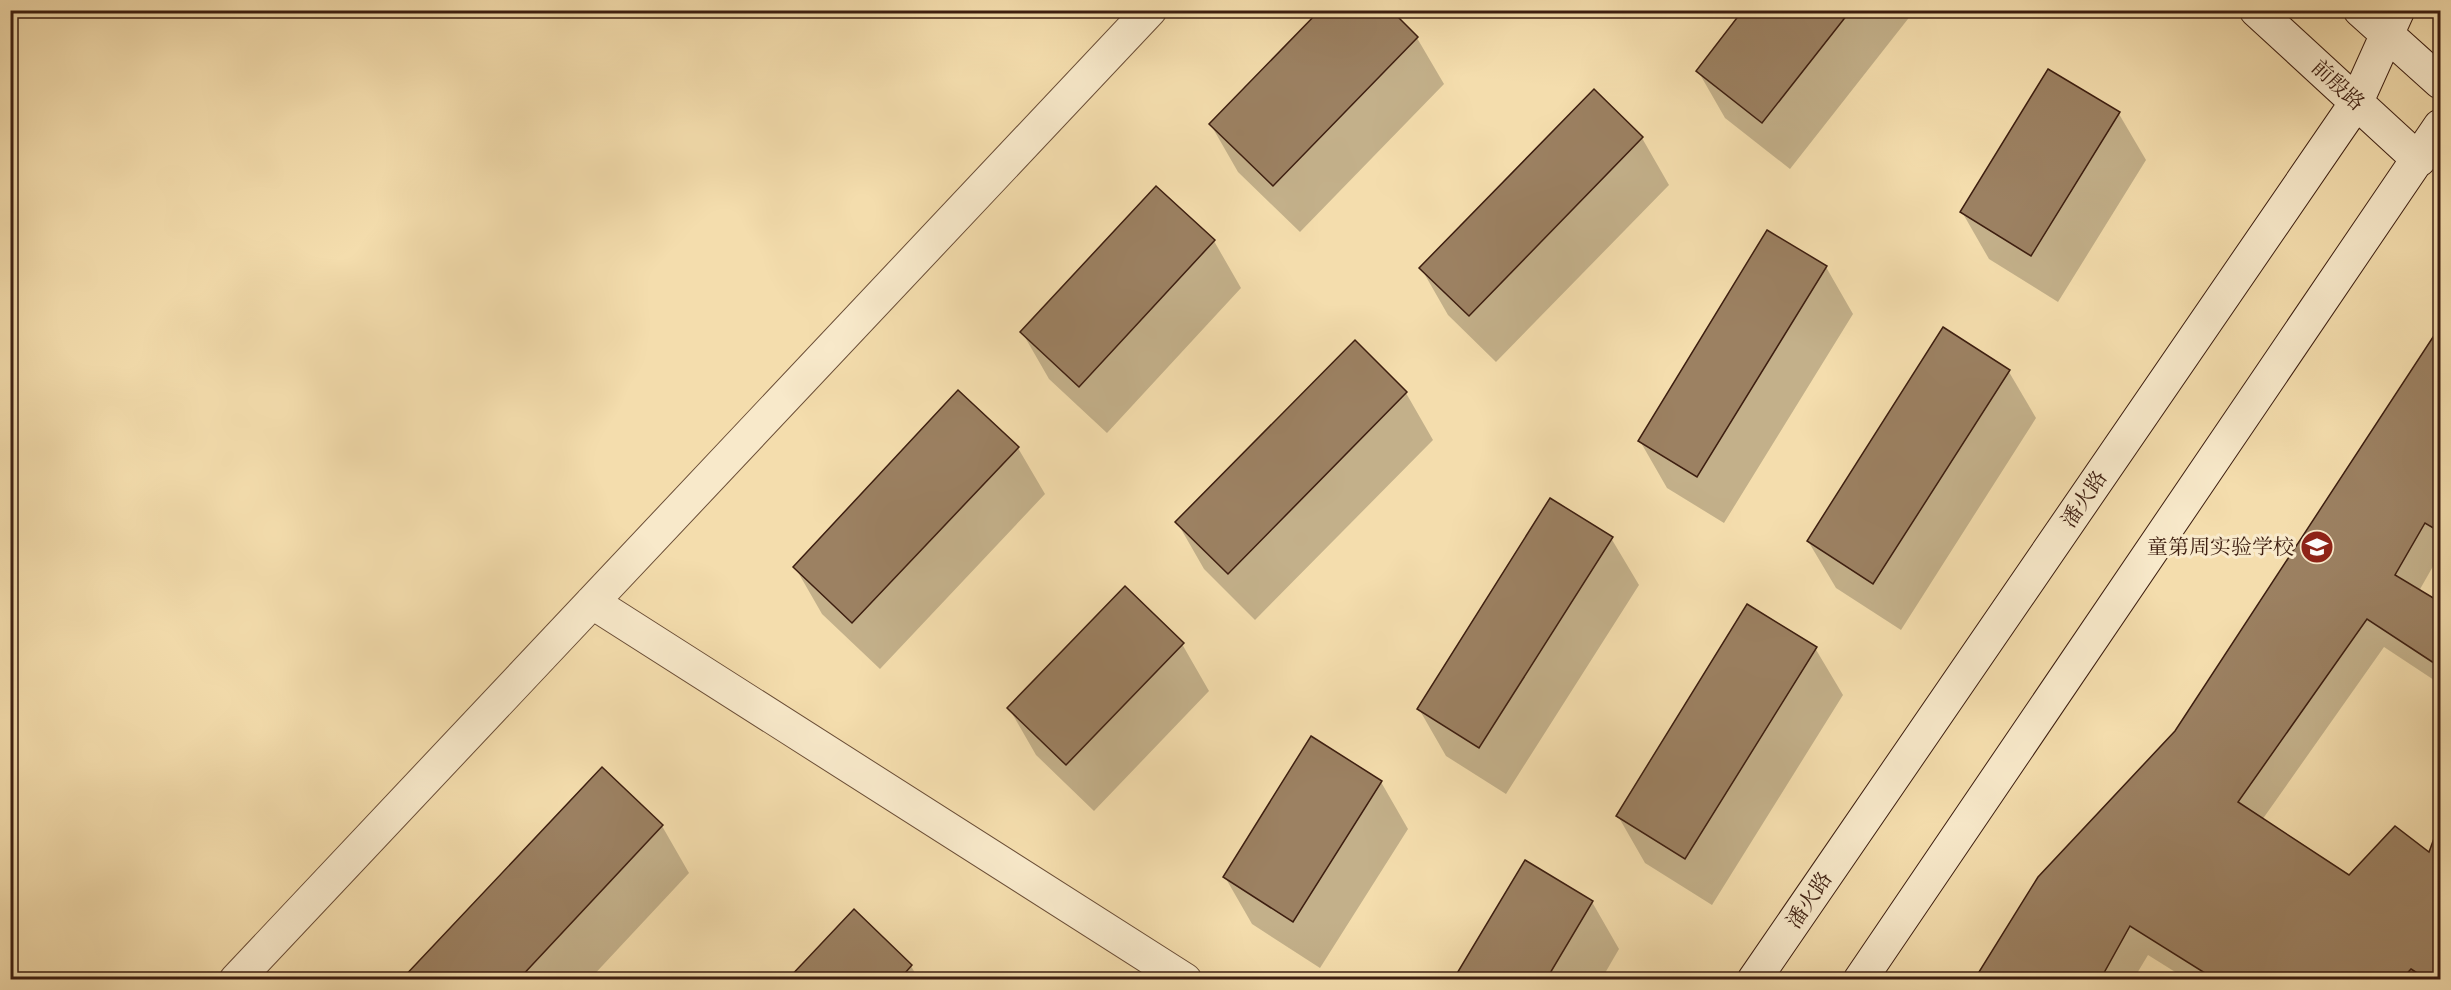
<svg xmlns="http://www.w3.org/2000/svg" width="2451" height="990" viewBox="0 0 2451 990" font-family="'IM FELL English','Noto Serif SC',serif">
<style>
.shadow{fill:#0003}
.building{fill:#9c8162;stroke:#3d1e10;stroke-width:1.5}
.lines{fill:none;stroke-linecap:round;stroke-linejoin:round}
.street-casing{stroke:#6b4e37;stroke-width:35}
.secondary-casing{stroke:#3d1e10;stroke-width:35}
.street{stroke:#f8e9ca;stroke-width:33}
.secondary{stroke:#f8e9ca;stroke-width:33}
.labels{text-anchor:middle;stroke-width:6;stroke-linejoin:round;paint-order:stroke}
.street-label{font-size:21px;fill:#3d1e10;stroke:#f8e9ca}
.poi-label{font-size:21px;fill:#3d1e10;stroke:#f8e9ca;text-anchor:end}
</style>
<rect width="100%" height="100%" fill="#f4ddad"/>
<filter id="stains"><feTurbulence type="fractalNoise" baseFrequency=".00333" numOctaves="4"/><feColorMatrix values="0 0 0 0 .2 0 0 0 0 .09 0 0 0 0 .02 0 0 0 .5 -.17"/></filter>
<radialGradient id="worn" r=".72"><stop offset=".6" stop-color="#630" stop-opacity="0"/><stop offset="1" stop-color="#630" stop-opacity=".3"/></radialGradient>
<path class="shadow" d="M1491 10H1503L1497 17Z
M1745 10H1915L1790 169 1725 118 1698 71Z
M1417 38 1444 84 1300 232 1238 172 1211 125Z
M2119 114 2146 160 2058 302 1989 259 1962 212Z
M1642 138 1669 185 1496 362 1448 315 1421 268Z
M1214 241 1241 288 1107 433 1049 379 1022 332Z
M1826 267 1853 314 1724 523 1667 488 1640 441Z
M2436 336 2440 339V554L2419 591 2440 604V684L2384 647 2262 820 2349 877 2430 854 2440 826V980H2188L2148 955 2133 980H1975L2176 732Z
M1355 343 1406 393 1433 440 1255 620 1204 569 1177 522Z
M2009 372 2036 418 1901 630 1836 588 1808 541Z
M1018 448 1045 494 880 669 822 614 795 567Z
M1611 538 1639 585 1506 794 1446 756 1419 709Z
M1182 644 1209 691 1094 811 1036 755 1009 708Z
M1815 648 1843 695 1712 905 1645 863 1618 816Z
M602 769 662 826 689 873 589 980H403Z
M1381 782 1408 829 1320 968 1252 924 1225 877Z
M1592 902 1619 949 1601 980H1455Z
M854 912 911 966 919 980H790Z"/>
<path class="building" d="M1320 10H1391L1418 37 1273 186 1209 124Z
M1743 10H1851L1762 123 1696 71Z
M2048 69 2120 112 2031 256 1960 212Z
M1594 89 1643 137 1469 316 1419 268Z
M1156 186 1215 240 1079 387 1020 332Z
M1767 230 1827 266 1697 477 1638 441Z
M1943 327 2010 370 1873 584 1807 541Z
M2435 334 2440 337V532L2425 523 2395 575 2440 602V667L2367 619 2238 802 2349 875 2395 826 2429 852 2440 822V980H2428L2411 969 2401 980H2216L2130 926 2100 980H1974L2038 877 2175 731Z
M1355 340 1407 392 1228 574 1175 522Z
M958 390 1019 447 852 623 793 567Z
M1550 498 1613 537 1479 748 1417 709Z
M1125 586 1184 643 1066 765 1007 708Z
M1747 604 1817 647 1685 859 1616 816Z
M1311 736 1382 781 1293 922 1223 877Z
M602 767 663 825 518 980H401Z
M1525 860 1593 901 1546 980H1453Z
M854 909 912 965 899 980H787Z
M2411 969 2428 980H2401Z"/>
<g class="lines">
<defs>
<path id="street" d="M592 602 1185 980
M236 980 1150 10"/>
<path id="secondary" d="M2256 10 2419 160
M2360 10 2440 82
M1754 980 2356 103 2398 10
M1860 980 2440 126"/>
</defs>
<use href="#street" class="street-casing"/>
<use href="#secondary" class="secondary-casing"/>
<use href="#street" class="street"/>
<use href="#secondary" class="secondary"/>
</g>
<defs>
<symbol id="school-disc" viewBox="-11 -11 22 22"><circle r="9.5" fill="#8f2418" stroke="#f8e9ca"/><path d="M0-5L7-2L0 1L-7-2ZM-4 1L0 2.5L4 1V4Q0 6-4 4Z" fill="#fff"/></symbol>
</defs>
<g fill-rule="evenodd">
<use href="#school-disc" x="2298" y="528" width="38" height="38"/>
</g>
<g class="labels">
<g class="street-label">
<text transform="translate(2338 85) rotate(43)" y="7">前殷路</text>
<text transform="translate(2084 499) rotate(-56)" y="7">潘火路</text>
<text transform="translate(1809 900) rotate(-56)" y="7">潘火路</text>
</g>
<g class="poi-label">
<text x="2294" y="554">童第周实验学校</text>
</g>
</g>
<rect width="2451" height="990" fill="none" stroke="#f4ddad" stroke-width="36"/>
<rect x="12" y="12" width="2427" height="966" fill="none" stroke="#3d1e10" stroke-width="3"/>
<rect x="18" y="18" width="2415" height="954" fill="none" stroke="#3d1e10" stroke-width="1.5"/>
<rect width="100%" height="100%" filter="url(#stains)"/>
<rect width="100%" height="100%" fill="url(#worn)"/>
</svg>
